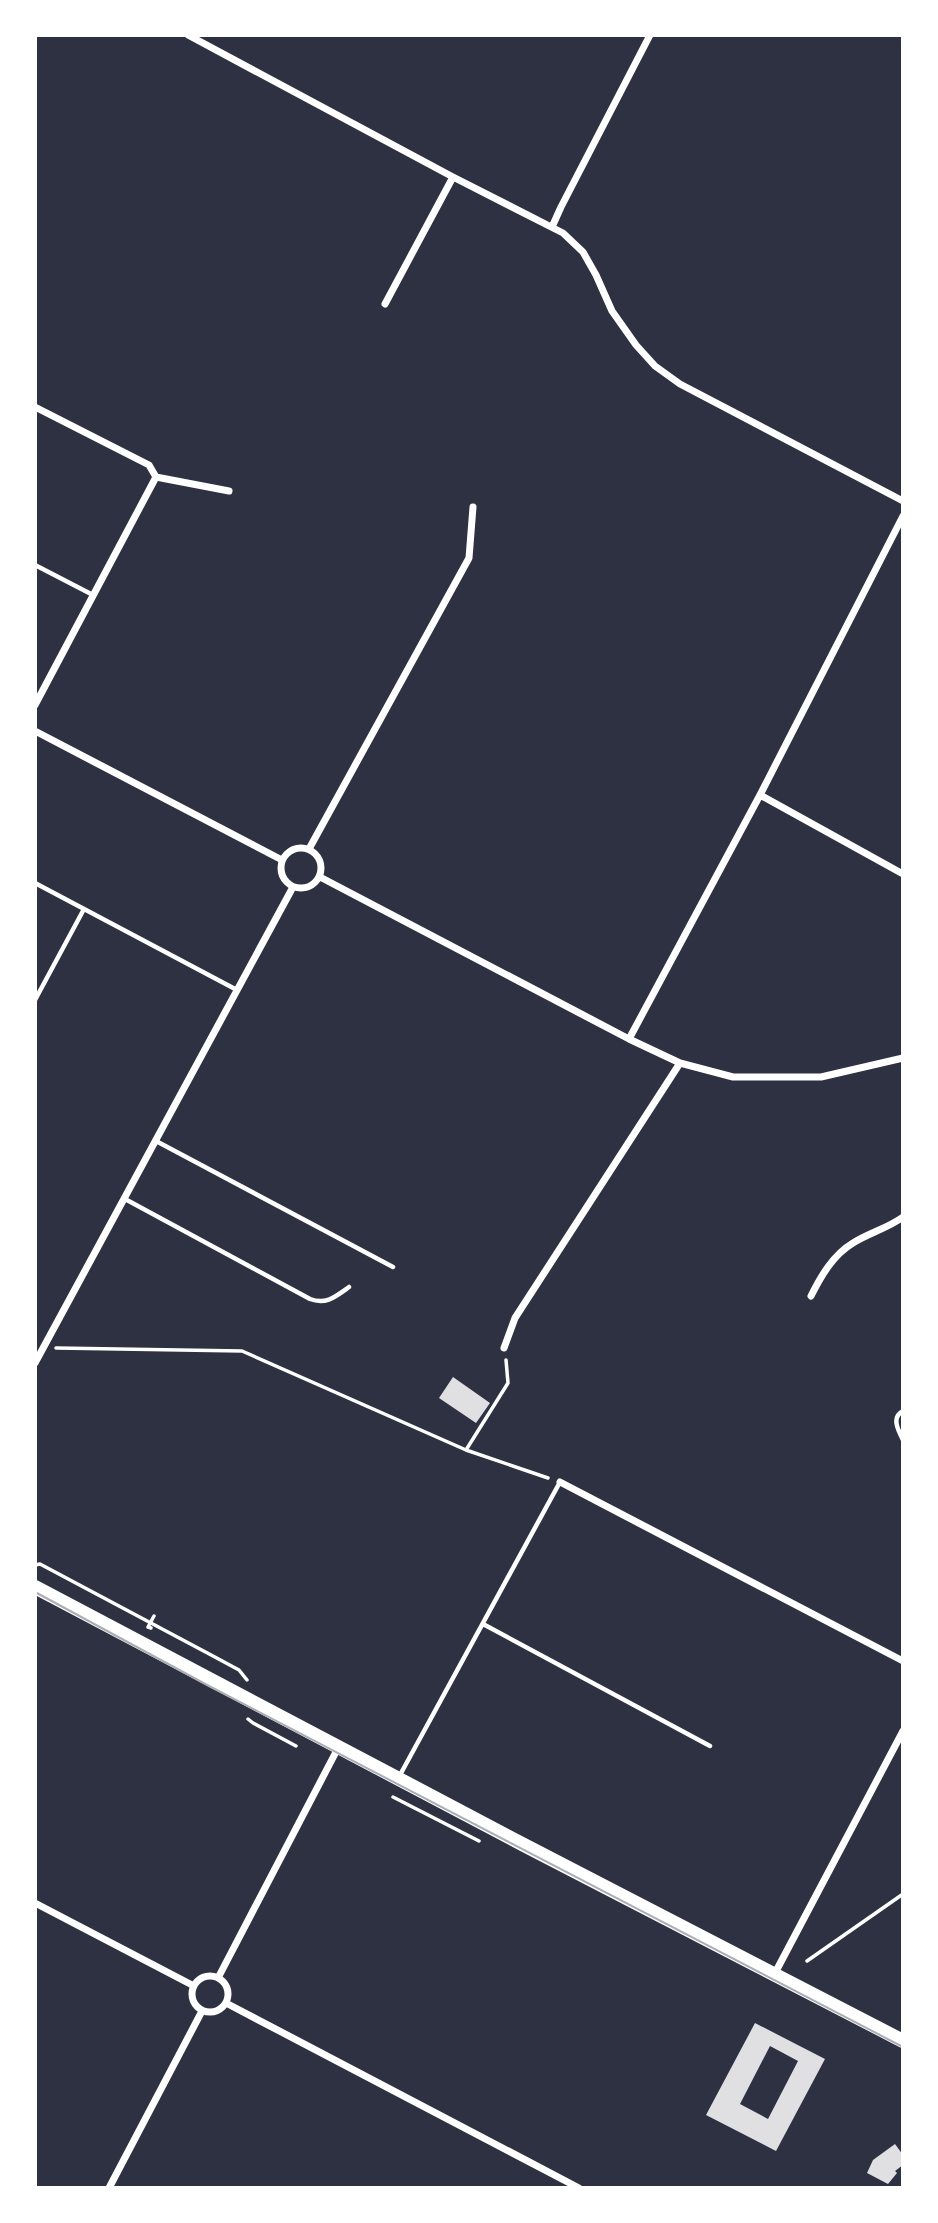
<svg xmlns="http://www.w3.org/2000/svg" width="938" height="2223" viewBox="0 0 938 2223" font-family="Barlow,sans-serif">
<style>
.building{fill:#e0e0e3;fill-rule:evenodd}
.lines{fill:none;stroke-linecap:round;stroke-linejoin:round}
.path{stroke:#fff;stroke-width:3.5}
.service{stroke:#fff;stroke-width:4.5}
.minor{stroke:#fff;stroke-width:7}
.primary{stroke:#fff;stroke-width:14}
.tram{stroke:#abadb3;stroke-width:2}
</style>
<rect width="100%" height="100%" fill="#2d3142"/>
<path class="building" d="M453 1377 490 1403 476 1423 439 1398Z
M755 2023 825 2059 776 2151 706 2115ZM770 2046 798 2061 768 2119 740 2104Z
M895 2144 903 2155V2165L895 2171 897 2173 888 2184 867 2173 873 2160Z"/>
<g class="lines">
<path class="path" d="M56 1348 242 1351 466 1450
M506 1360 508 1383 466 1450 548 1478
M35 1565 40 1564 213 1656 239 1670 247 1680
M151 1628 148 1627 154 1616
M248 1719 253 1723 296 1746
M393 1797 479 1841
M807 1961 903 1894"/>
<path class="service" d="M35 565 93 595
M35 883 237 990
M35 1000 84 909
M156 1141 393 1267
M125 1199 310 1299C326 1305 335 1297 349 1287
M903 1411C891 1417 898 1430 903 1440
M483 1624 710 1746
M400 1775 560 1482"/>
<path class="minor" d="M188 35 453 177 563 233 583 252 596 275 612 311 636 345 655 366 680 384 903 501
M552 227 561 207 650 35
M385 304 453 177
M35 407 149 465 156 477 229 491
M35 705 156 477
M35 731 282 860
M760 795 903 874
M281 868a20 20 0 1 1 40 0a20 20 0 1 1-40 0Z
M309 849 469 558 473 507
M320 877 629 1039 680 1063 733 1077H821L903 1058
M629 1039 760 795 903 516
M811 1296C821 1276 833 1255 853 1243 869 1233 888 1228 903 1217
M504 1348 515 1318 680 1063
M35 1363 293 887
M560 1482 903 1661
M35 1903 194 1986
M774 1975 903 1731
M192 1994a18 18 0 1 1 36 0a18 18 0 1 1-36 0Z
M218 1978 338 1748
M226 2003 579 2188
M109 2188 202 2011"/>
<path class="primary" d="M35 1587 524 1845 903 2041"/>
<path class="tram" d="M35 1592 209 1686 903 2047"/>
</g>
<rect width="938" height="2223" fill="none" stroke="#ffffff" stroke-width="74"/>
</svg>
